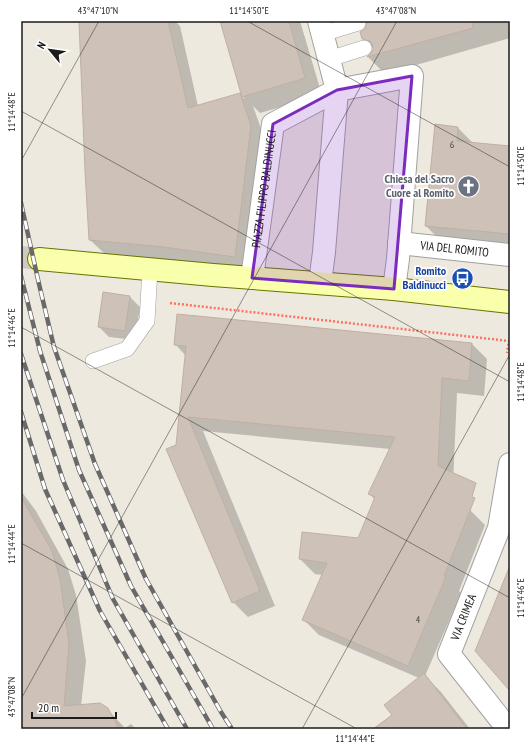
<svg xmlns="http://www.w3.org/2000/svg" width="531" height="750" viewBox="0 0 531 750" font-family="'PT Sans Narrow',sans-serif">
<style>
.shadow{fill:#0003}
.building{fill:#cec2b8;stroke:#c1afa1}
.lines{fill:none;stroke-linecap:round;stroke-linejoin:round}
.secondary-tunnel{stroke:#cecac2;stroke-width:22;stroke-dasharray:22 11;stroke-linecap:butt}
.lane-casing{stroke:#a2a2a2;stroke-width:16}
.street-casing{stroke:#a2a2a2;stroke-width:24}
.secondary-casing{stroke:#677400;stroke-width:24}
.path{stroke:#ff715f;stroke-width:2.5;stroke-dasharray:2 2;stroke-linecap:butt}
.lane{stroke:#fff;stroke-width:15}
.street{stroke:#fff;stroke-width:22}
.secondary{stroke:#faffac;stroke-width:22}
.rail-casing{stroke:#696969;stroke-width:4.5}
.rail{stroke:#fff;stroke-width:3;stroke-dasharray:9;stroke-linecap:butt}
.marked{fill:#7b2cbf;fill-opacity:0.2;stroke:#7b2cbf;stroke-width:3;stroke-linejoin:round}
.ticks{fill:none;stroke:#1b1b1b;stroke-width:1;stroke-opacity:0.45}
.labels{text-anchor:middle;stroke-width:3.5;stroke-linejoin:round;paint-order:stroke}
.number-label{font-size:10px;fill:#484542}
.worship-label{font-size:12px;font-weight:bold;fill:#5b616d;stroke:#fff;text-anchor:end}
.street-label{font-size:12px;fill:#1b1b1b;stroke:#fff}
.transit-label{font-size:12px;font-weight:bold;fill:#164399;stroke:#fff;text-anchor:end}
.neatline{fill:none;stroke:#1b1b1b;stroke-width:1.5}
.ticks-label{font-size:10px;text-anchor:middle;fill:#1b1b1b}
</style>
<rect width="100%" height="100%" fill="#eee9df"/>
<path class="shadow" d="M80 21H175L180 26 198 106 239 94 244 99 222 21H300L322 95 260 113 253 106 265 140 250 271 105 254 90 240Z
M364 21H510V38L385 74 368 57 374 49 363 39 368 25Z
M458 128 474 144 510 147V249L442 242 426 226Z
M104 293 130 297 140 307 135 340 109 337 99 327Z
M175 344H472L487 359 484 396 457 393 453 484 419 502 470 510 485 525 459 591 461 593 425 676 441 692 470 729H393V715L419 678 319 635 304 620 323 575 315 574 300 559 303 534 359 539 375 500 370 494 390 449 203 431 275 606 248 617 233 602 177 445 186 356Z
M21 491 36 511 68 569 76 595 86 661 81 706 107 709 125 728 131 724 136 729H21Z"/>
<path class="building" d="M79 21H168L188 108 240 93 251 125 235 257 164 247 89 240 85 171Z
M220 21H289L305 78 242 97Z
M367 21H472L473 28 367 57 373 50V46L370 41 362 39 360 32 365 29Z
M435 124 458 127 457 141 510 146V234L425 226Z
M103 292 130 296 125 331 98 327Z
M177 314 472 343 469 381 442 378 438 466 476 483 472 497 475 498 444 576 446 577 408 666 302 620 327 563 299 559 302 532 358 538 375 497 368 494 395 437 188 417 260 591 232 603 166 449 176 445 186 346 174 345Z
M21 497 52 551 60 578 69 644 64 706 100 703 108 708 119 729H21Z
M509 568H510V691L475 651Z
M424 673 467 729H373L392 715 384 705Z"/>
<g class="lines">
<path class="secondary-tunnel" d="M21 257 39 259"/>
<defs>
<path id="lane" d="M322 34 358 23
M329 59 364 48
M93 361 127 349 147 321 150 269"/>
<g id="street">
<path d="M319 21 337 90 324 252 320 283"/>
<path id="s1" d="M399 243 510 255"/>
<path id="s2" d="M252 278 273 124 337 90 412 76 398 259 394 289"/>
<path id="s3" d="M508 729 449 654 499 528 510 464"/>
</g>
<path id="secondary" d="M39 259 213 275 394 289 510 302"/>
</defs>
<use href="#lane" class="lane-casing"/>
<use href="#street" class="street-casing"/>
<use href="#secondary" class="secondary-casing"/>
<path class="path" d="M170 303 509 341 507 353"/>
<use href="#lane" class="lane"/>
<use href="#street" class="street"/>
<use href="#secondary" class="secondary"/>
<defs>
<path id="rail" d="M21 203 39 284 54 347 95 464 146 579 221 712 232 729
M21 276 40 351 79 470 131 586 213 729
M21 354 63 480 113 599 187 729
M21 412 45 489 100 611 168 729"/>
</defs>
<use href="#rail" class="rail-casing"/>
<use href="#rail" class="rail"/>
</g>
<path class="marked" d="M412 76 394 289 252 278 273 124 337 90Z"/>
<path class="ticks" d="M247 21 510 167M21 111 510 382M21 161 99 21M21 327 510 598M21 543 357 729M21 699 397 21M302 729 510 354"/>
<defs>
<symbol id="church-disc" viewBox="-11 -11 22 22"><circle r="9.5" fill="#6b7280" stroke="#fff"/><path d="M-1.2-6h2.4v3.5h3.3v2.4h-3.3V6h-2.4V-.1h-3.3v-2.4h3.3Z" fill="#fff"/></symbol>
<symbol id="bus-disc" viewBox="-11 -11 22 22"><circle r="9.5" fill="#1a4fb4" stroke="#fff"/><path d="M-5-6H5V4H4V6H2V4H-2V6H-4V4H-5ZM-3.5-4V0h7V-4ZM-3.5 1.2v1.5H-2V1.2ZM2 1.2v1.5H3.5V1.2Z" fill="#fff"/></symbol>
</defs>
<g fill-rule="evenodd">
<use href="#church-disc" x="456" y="174" width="25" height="25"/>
<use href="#bus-disc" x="450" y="266" width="25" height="25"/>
</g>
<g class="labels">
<g class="number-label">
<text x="452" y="148">6</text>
<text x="418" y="623">4</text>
</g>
<g class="worship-label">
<text x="454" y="183">Chiesa del Sacro<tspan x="454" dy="14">Cuore al Romito</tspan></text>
</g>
<g class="street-label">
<text dy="4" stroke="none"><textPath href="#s2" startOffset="90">PIAZZA FILIPPO BALDINUCCI</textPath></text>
<text dy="4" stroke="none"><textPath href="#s1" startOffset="56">VIA DEL ROMITO</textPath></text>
<text dy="4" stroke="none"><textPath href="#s3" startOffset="135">VIA CRIMEA</textPath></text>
</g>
<g class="transit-label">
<text x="446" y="275">Romito<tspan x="446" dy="14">Baldinucci</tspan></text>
</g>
</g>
<rect width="531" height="750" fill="none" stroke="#ffffff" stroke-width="44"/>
<g transform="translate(50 50) rotate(299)" stroke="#ffffff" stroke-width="3" paint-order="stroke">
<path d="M0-3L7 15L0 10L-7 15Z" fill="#1b1b1b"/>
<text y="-6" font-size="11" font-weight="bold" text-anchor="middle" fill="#1b1b1b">N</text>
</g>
<path d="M32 712v6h84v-6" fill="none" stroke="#1b1b1b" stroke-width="2"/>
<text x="38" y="712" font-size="12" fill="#1b1b1b" stroke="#ffffff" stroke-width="3" paint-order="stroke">20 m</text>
<rect x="22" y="22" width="487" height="706" class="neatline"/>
<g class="ticks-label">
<text x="98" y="14">43°47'10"N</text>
<text x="249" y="14">11°14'50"E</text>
<text x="396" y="14">43°47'08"N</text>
<text transform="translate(11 112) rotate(-90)" y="4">11°14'48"E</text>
<text transform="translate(520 166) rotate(-90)" y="4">11°14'50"E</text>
<text transform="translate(11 328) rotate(-90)" y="4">11°14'46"E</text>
<text transform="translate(520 382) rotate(-90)" y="4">11°14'48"E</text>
<text transform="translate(11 544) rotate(-90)" y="4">11°14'44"E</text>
<text transform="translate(520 598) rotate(-90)" y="4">11°14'46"E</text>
<text transform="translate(11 697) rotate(-90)" y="4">43°47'08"N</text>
<text x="355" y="742">11°14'44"E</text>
</g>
</svg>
